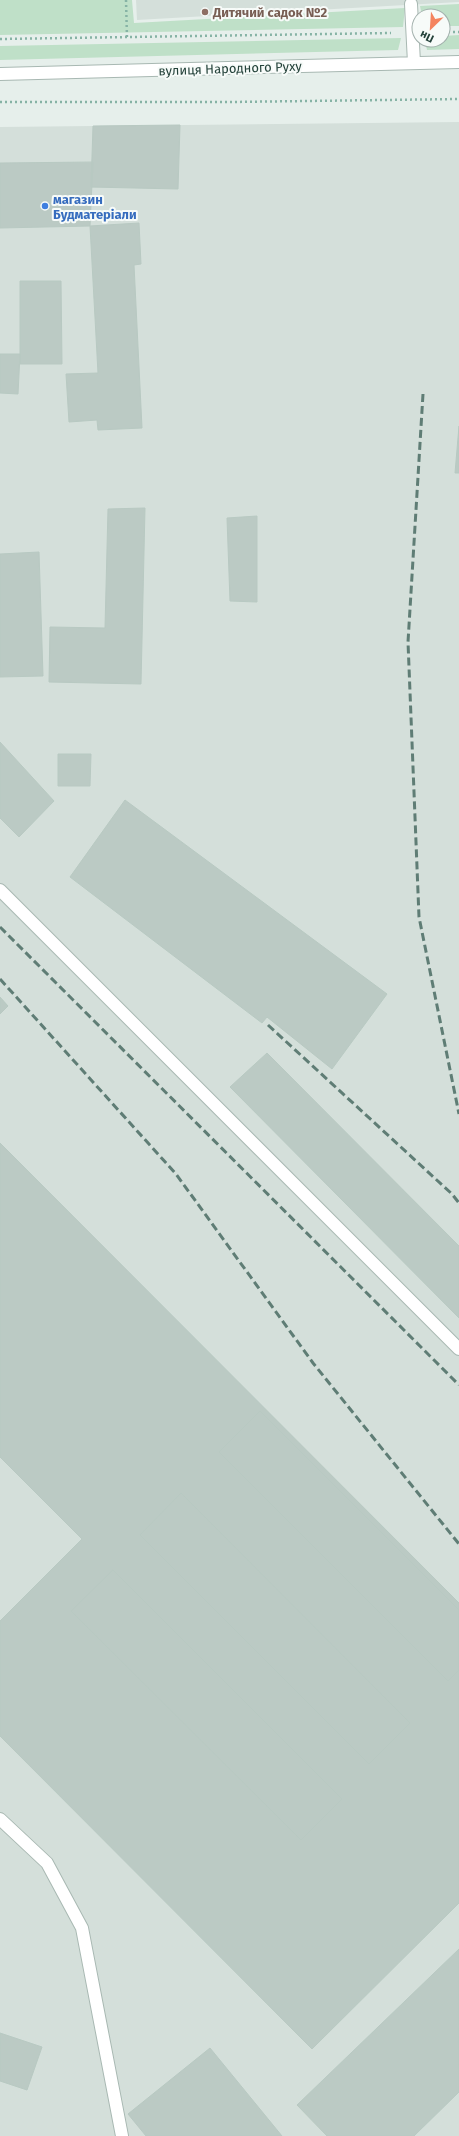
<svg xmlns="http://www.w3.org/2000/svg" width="459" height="2136" viewBox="0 0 459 2136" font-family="'Fira Sans',sans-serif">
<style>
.built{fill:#d4dfda}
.green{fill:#bfe0c8}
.building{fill:#bbcac4;stroke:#b8c9c2}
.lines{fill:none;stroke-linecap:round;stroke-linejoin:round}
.minor-casing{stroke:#a8b8b2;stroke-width:14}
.path{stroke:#86b3a5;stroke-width:2.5;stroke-dasharray:2 3;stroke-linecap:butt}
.minor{stroke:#fff;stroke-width:12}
.rail{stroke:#5f7d75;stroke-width:3;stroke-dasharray:8 4;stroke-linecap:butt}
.education-dot{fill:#8d6e63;stroke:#f7fbf9;stroke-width:1.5}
.shop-dot{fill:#3f7fe0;stroke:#f7fbf9;stroke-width:1.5}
.labels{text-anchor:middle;stroke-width:4;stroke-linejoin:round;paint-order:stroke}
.education-label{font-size:13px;font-weight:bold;fill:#785e54;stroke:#f7fbf9;text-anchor:start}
.street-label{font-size:13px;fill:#24423a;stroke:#f7fbf9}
.shop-label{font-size:13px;font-weight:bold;fill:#366cbe;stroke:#f7fbf9;text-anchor:start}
</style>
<rect width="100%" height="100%" fill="#e6efeb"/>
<path class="built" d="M136 0H459V2L137 20Z
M459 122V2136H0V127Z"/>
<path class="green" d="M0 0H132L134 23 405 8 403 27 0 35Z
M459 4V26H443V16H422L420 6Z
M459 35V49L427 50 425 40H443V36Z
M401 38 398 50 0 60V46Z"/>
<path class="building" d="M180 125 178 189 91 187 93 126Z
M93 162 90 226 0 228V163Z
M139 223 141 264 134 265 142 428 98 430 97 420 69 422 66 374 98 373 90 226Z
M20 281H61L62 364H20Z
M0 354H20L18 394 0 393Z
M459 426V473H455Z
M145 508 141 684 49 682 50 627 105 628 108 509Z
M257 516V602L230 601 227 518Z
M39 552 43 676 0 677V554Z
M0 742 54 801 19 837 0 818Z
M58 754H91L90 786H58Z
M125 800 387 994 332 1069 267 1017 262 1023 70 877Z
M0 997 8 1006 0 1014Z
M267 1053 459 1246V1318L230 1087Z
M0 1143 459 1603V1903L312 2049 0 1736V1621L82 1539 0 1457Z
M260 1411 459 1610V1670L448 1681 219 1452Z
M181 1493 410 1723 369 1764 140 1535Z
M113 1570 342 1799 301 1840 71 1611Z
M459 1949V2092L414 2136H327L297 2105Z
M0 2033 42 2047 27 2090 0 2081Z
M210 2048 282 2136H146L128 2114Z"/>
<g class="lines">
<defs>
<path id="minor" d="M411 4 414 63
M0 74 459 62
M0 890 459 1349
M0 1819 47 1863 82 1928 122 2136"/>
</defs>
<use href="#minor" class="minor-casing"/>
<path class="path" d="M126 0 127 38
M443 32H459
M0 39 391 33
M0 102H231L459 99"/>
<use href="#minor" class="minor"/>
<path class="rail" d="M423 394 408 642 419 917 459 1114
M0 927 459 1385
M0 979 176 1174 313 1363 459 1544
M268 1025 452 1194 459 1203"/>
</g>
<circle class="education-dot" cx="205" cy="12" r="4"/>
<circle class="shop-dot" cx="45" cy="206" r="4"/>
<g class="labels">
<g class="education-label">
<text x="213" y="17">Дитячий садок №2</text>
</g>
<g class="street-label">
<text transform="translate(230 68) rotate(-2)" y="5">вулиця Народного Руху</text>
</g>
<g class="shop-label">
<text x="53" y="204">магазин<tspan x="53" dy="15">Будматеріали</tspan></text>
</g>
</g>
<g transform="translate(431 28) rotate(205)"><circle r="19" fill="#f7fbf9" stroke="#a3b1ad"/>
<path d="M0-3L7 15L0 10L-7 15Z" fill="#f4845f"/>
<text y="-6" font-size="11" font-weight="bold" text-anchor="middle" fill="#24423a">Пн</text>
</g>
</svg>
